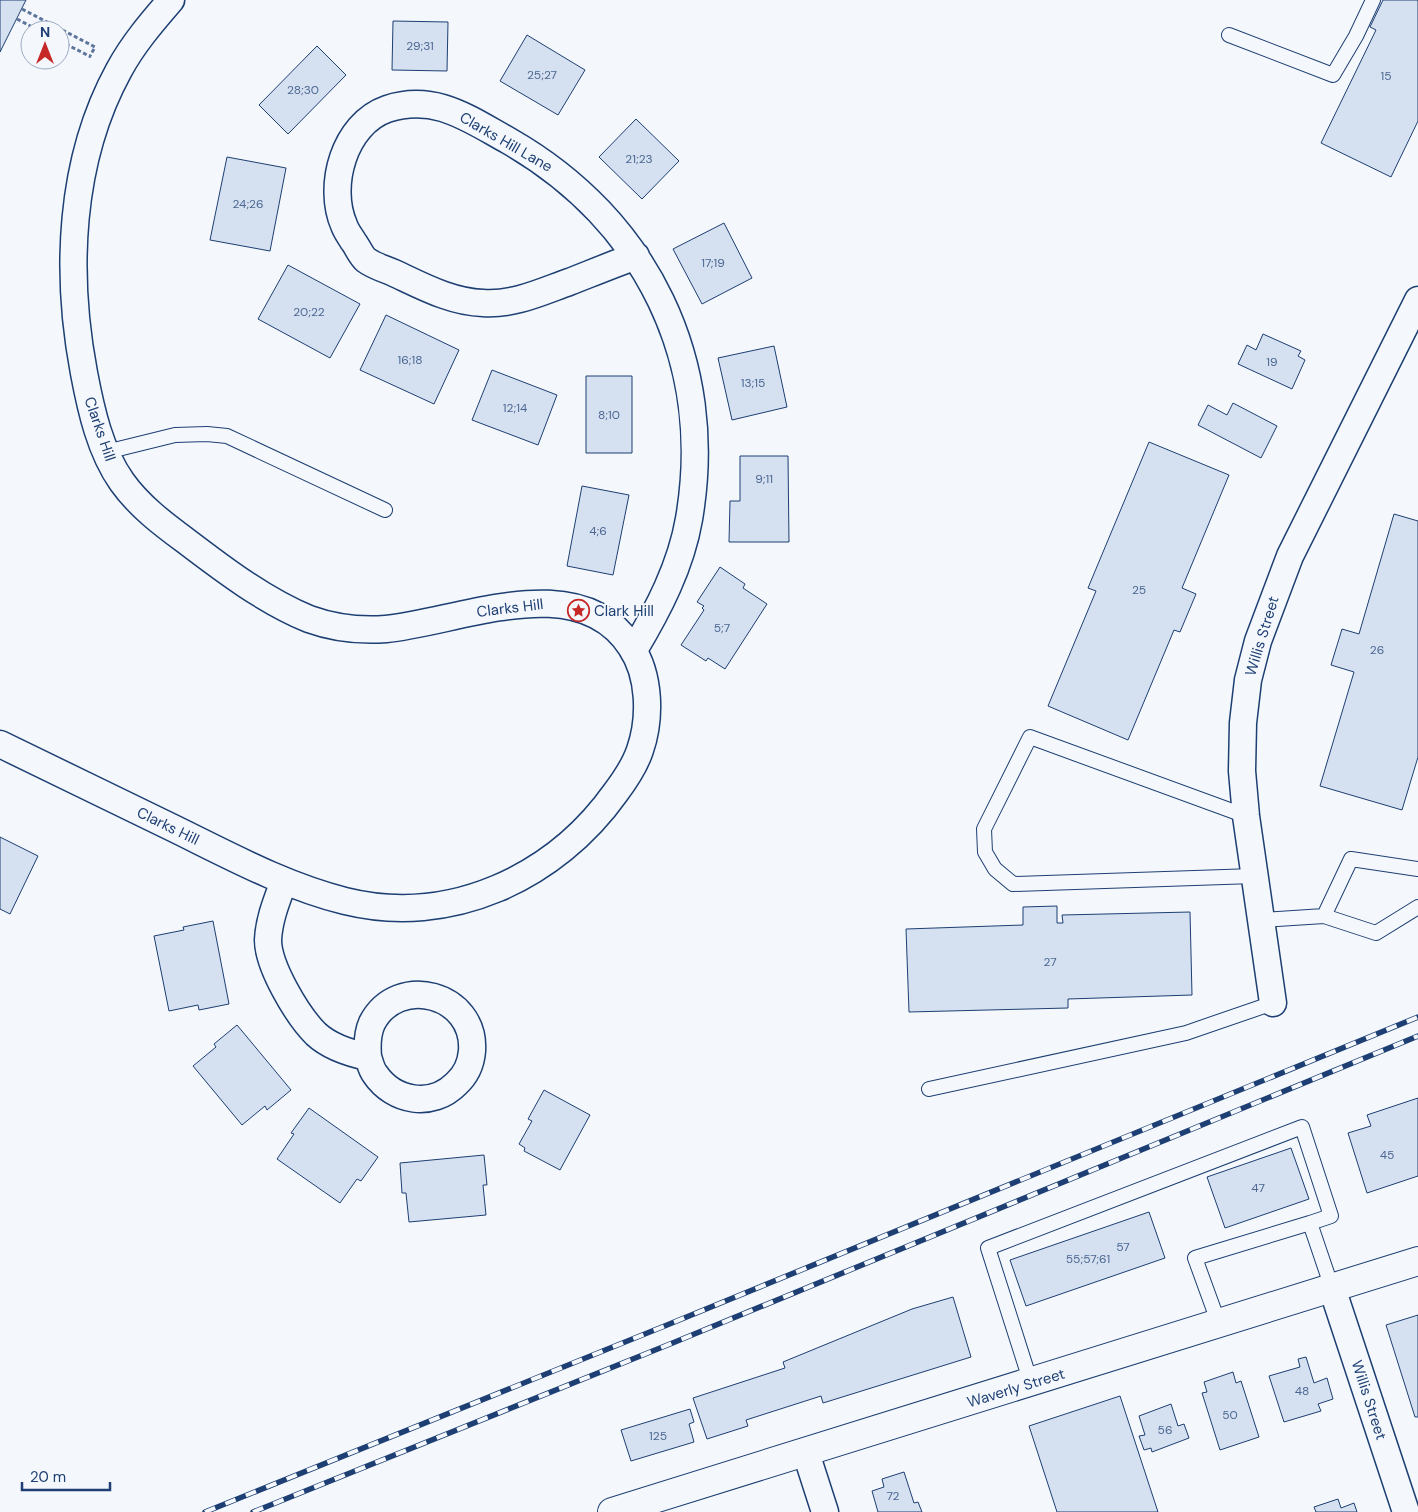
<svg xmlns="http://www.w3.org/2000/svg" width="1418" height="1512" viewBox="0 0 1418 1512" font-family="'DM Sans',sans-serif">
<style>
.building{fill:#d5e0f0;stroke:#1d3f73}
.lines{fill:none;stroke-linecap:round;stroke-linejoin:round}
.lane-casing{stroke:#1d3f73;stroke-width:16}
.street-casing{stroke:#1d3f73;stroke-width:29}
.secondary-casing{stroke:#1d3f73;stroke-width:30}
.path{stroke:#5e769c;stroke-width:3;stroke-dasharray:4 2.5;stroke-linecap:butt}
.lane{stroke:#f4f7fb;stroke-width:14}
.street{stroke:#f4f7fb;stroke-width:26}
.secondary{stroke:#f4f7fb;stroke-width:28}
.rail-casing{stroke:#1d3f73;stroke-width:5.5}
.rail{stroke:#f4f7fb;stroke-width:4;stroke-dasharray:11;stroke-linecap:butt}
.labels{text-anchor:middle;stroke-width:4;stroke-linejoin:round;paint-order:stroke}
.number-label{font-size:12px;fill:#4b6792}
.street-label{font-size:15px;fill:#1d3f73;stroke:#f4f7fb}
.poi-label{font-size:15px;fill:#1d3f73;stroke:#f4f7fb;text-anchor:start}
</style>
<rect width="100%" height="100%" fill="#f4f7fb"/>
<path class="building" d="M0 0H26L0 52Z
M1383 0H1418V121L1391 177 1321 143 1376 30 1370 27Z
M393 21 448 22 447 71 392 70Z
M527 35 585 70 558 115 500 81Z
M317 46 346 75 288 134 259 105Z
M636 119 679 161 642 199 599 157Z
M227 157 286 168 270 251 210 240Z
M724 223 752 278 702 304 673 249Z
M288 265 360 304 330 358 258 319Z
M386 315 459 350 434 404 360 370Z
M1263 334 1301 351 1298 356 1305 360 1292 389 1238 364 1247 345 1256 350Z
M774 346 787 407 732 420 718 358Z
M492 370 557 395 538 445 472 420Z
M586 376H632V453H586Z
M1233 403 1277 426 1261 458 1198 425 1208 405 1227 415Z
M1149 442 1229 475 1182 588 1196 594 1180 632 1174 630 1128 740 1048 706 1096 591 1088 588Z
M740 456H788L789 542H729L730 501H740Z
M582 486 629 495 613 575 567 566Z
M1394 514 1418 521V757L1402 810 1320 786 1354 672 1331 665 1342 629 1359 634Z
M720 567 745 584 743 588 767 604 725 669 708 658 706 661 681 645 704 610 702 608 704 606 697 602Z
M0 837 38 856 10 914 0 909Z
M1057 906V923H1063L1062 915 1190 912 1192 995 1068 999V1008L909 1012 906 929 1023 925V907Z
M213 921 229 1004 199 1010 198 1005 169 1011 154 936 184 930 183 927Z
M237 1025 291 1090 267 1110 265 1106 242 1125 193 1066 216 1047 214 1044Z
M544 1090 590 1115 560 1170 524 1151 525 1148 519 1144 532 1121 528 1119Z
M1418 1098V1176L1367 1193 1348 1133 1371 1126 1367 1115Z
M309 1108 378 1157 361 1181 357 1179 340 1203 277 1159 294 1134 291 1133Z
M1291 1148 1309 1199 1225 1228 1207 1177Z
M484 1155 487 1185H483L486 1215 409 1222 406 1193H402L400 1163Z
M1149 1212 1165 1258 1026 1306 1010 1260Z
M953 1297 971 1357 823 1403 821 1396 746 1420 748 1426 707 1439 693 1398 785 1368 783 1362 912 1309Z
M1418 1315V1417H1415L1386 1325Z
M1306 1357 1314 1383 1327 1378 1333 1399 1318 1404 1321 1411 1284 1422 1269 1376 1300 1367 1298 1359Z
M1233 1372 1236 1383 1241 1381 1259 1437 1220 1450 1202 1393 1207 1392 1204 1382Z
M1120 1396 1158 1512H1057L1029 1426Z
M1171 1404 1178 1426 1184 1424 1189 1438 1152 1452 1151 1448 1144 1450 1139 1436 1145 1435 1139 1416Z
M690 1409 694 1422 689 1424 694 1442 631 1461 621 1430Z
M904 1472 914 1503 918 1502 922 1512H878L872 1491 884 1487 882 1479Z
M1338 1499 1341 1508 1354 1503 1357 1512H1316L1314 1507Z"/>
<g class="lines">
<defs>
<path id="lane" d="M1229 35 1333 75 1356 36 1373 0
M106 452 175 435 207 434 227 436 385 510
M1246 816 1030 737 984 829 985 852 995 869 1013 884 1254 876
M1324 916 1351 859 1418 869
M1261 920 1324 916 1376 933 1418 907
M929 1089 1186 1033 1273 1003
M1219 1324 1195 1258 1310 1223
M1031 1383 988 1248 1302 1127 1331 1216 1310 1223 1332 1288"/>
<path id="street" d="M634 650C658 610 681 566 689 519 716 362 647 220 509 141 469 119 435 93 387 109 344 124 327 186 344 225 346 231 350 236 353 241 357 246 361 256 366 260 374 266 385 269 394 273 422 286 451 302 483 303 514 305 541 292 569 282 592 273 614 264 636 256
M0 744C58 772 117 801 175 829 230 856 285 886 345 901 450 927 555 878 616 792 625 780 635 765 640 750 651 718 650 675 631 647 579 566 460 622 386 629 360 631 334 628 309 619 265 601 224 570 186 541 163 524 139 506 122 482 100 451 91 410 84 373 65 273 69 161 119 70 133 44 152 22 171 0
M284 881C277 900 269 919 268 940 268 966 297 1015 316 1034 330 1047 349 1053 368 1057 370 1062 371 1069 375 1074 394 1102 432 1108 456 1084 466 1075 471 1064 472 1051 476 994 398 973 372 1023 367 1034 367 1045 368 1057
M1273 1003 1246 816 1242 771 1243 723 1248 680 1258 641 1290 556 1418 300
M1332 1288 1406 1512
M806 1453 825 1512"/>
<path id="secondary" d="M612 1512 1418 1261"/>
</defs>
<use href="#lane" class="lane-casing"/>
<use href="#street" class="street-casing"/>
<use href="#secondary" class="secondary-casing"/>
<path class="path" d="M22 9 95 47 90 56
M17 19 38 30
M60 41 91 57"/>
<use href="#lane" class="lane"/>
<use href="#street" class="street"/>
<use href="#secondary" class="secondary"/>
<defs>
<path id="rail" d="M205 1512 667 1325 1418 1017
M253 1512 675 1342 1418 1036"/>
</defs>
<use href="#rail" class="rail-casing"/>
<use href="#rail" class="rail"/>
</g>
<defs>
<symbol id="sight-ring" viewBox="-11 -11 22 22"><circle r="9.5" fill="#f4f7fb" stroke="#c62828" stroke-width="1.5"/><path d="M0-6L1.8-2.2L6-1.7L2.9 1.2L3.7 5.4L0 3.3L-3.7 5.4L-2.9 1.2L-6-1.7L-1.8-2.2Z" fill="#c62828"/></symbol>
</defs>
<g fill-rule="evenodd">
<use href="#sight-ring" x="566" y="598" width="25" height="25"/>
</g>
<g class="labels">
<g class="number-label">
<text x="420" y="50">29;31</text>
<text x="542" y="79">25;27</text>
<text x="1386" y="80">15</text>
<text x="303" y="94">28;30</text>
<text x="639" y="163">21;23</text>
<text x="248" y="208">24;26</text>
<text x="713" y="267">17;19</text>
<text x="309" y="316">20;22</text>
<text x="410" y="364">16;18</text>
<text x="1272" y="366">19</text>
<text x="753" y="387">13;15</text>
<text x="515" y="412">12;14</text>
<text x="609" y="419">8;10</text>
<text x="764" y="483">9;11</text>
<text x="598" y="535">4;6</text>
<text x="1139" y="594">25</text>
<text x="722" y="632">5;7</text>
<text x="1377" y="654">26</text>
<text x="1050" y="966">27</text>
<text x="1387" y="1159">45</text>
<text x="1258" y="1192">47</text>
<text x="1123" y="1251">57</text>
<text x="1088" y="1263">55;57;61</text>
<text x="1302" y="1395">48</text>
<text x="1230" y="1419">50</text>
<text x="1165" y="1434">56</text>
<text x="658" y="1440">125</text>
<text x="893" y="1500">72</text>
</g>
<g class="street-label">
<text transform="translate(506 142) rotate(30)" y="5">Clarks Hill Lane</text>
<text transform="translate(100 429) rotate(71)" y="5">Clarks Hill</text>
<text transform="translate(510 608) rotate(-7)" y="5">Clarks Hill</text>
<text transform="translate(1262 636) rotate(-73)" y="5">Willis Street</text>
<text transform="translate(168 826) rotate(26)" y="5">Clarks Hill</text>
<text transform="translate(1016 1388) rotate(-17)" y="5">Waverly Street</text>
<text transform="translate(1369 1400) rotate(72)" y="5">Willis Street</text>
</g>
<g class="poi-label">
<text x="594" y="616">Clark Hill</text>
</g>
</g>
<g transform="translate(45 45)"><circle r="24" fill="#f4f7fb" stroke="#9eadc5"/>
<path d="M0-4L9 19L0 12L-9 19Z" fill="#c62828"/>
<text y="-8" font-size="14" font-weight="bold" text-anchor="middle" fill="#1d3f73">N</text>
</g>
<path d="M22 1482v8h88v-8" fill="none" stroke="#1d3f73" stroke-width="2.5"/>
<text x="30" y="1482" font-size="15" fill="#1d3f73" stroke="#f4f7fb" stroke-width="4" paint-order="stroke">20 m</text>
</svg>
